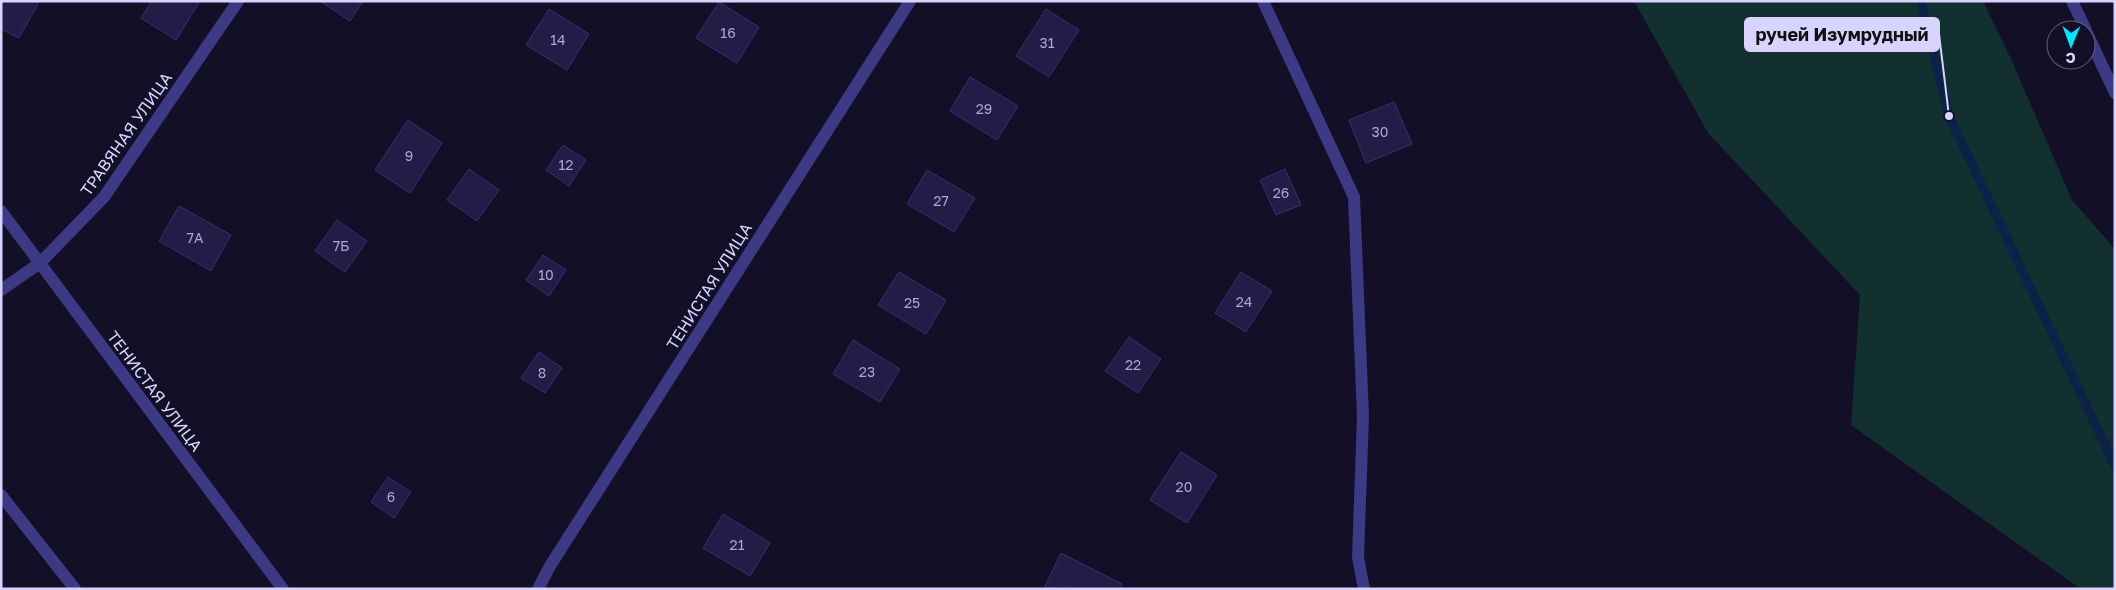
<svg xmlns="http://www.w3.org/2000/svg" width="2116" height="590" viewBox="0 0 2116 590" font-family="'Golos Text',sans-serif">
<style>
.green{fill:#12302f}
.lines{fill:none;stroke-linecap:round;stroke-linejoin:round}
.stream{stroke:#0c2248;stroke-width:9}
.building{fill:#241b47;stroke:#3b2d73}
.minor{stroke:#3d3a85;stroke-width:12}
.labels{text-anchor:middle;stroke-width:5;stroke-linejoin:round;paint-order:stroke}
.number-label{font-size:14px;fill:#aca6d1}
.street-label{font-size:16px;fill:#d9d4ff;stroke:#130f26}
.leader{fill:none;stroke:#d9d4ff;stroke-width:2}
.callout-dot{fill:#d9d4ff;stroke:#130f26;stroke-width:2}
.callout{fill:#d9d4ff;stroke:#d9d4ff;stroke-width:2}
.callout-label{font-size:18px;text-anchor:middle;font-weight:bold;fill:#111}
</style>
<rect width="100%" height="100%" fill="#130f26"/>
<path class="green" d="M1634 1H1983L2012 61 2072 200 2115 249V589H2081L1851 425 1860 295 1708 133Z"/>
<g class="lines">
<path class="stream" d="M1921 1 1949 116 2115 466"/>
</g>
<path class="building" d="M1 1 39 2 19 38 1 29Z
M152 1H200L176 40 141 18Z
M320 1H363L350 21Z
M719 2 759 27 737 63 696 38Z
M549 9 589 34 567 70 526 45Z
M1046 9 1079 30 1049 77 1016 56Z
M970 77 1018 106 997 140 950 111Z
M1394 102 1412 144 1366 163 1349 120Z
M408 120 442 143 410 193 375 170Z
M563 145 586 160 569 186 546 170Z
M469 169 499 190 477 221 447 200Z
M1285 169 1301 205 1276 215 1260 180Z
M927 170 975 198 954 232 907 204Z
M179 206 231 235 211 271 159 241Z
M337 220 367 241 345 272 315 251Z
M543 255 566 270 549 296 526 280Z
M899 272 946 300 926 334 878 305Z
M1241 272 1272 291 1246 332 1215 313Z
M1129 337 1161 359 1138 393 1105 371Z
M853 340 900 369 880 402 833 374Z
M539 352 562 368 545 393 521 378Z
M1181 452 1217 475 1187 523 1150 500Z
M388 477 411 492 394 518 371 502Z
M723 514 770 543 750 576 703 548Z
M1061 553 1122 584 1120 589 1044 588Z"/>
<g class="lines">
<path class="minor" d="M1263 1 1354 197 1363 416 1358 557 1364 589
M2072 1 2086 30
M2086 31 2115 93
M1 211 283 589
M1 290 40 263 104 197 238 1
M1 495 75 589
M538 589 550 566 910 1"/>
</g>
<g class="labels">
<g class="number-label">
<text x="728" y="38">16</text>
<text x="558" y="45">14</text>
<text x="1047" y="48">31</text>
<text x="984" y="114">29</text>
<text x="1380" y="137">30</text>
<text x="409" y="161">9</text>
<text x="566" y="170">12</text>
<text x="1281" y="198">26</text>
<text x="941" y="206">27</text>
<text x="195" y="243">7А</text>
<text x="341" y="251">7Б</text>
<text x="546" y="280">10</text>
<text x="1244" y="307">24</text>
<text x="912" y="308">25</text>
<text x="1133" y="370">22</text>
<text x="867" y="377">23</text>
<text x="542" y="378">8</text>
<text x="1184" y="492">20</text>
<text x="391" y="502">6</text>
<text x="737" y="550">21</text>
</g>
<g class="street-label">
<text transform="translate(126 134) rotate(-55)" y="6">ТРАВЯНАЯ УЛИЦА</text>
<text transform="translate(709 286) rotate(-58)" y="6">ТЕНИСТАЯ УЛИЦА</text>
<text transform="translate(155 391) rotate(53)" y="6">ТЕНИСТАЯ УЛИЦА</text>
</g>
</g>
<path class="leader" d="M1949 116L1939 34"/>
<circle class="callout-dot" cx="1949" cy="116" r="5"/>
<rect class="callout" x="1745" y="18" width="194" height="33" rx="5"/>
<g class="callout-label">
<text x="1842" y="41">ручей Изумрудный</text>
</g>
<rect width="2116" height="590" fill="none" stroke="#d9d4ff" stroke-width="5"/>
<g transform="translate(2071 45) rotate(181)"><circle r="24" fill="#130f26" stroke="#625e7d"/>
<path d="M0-4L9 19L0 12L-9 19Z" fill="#00e5ff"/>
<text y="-8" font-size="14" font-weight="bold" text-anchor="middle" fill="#d9d4ff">С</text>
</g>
</svg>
